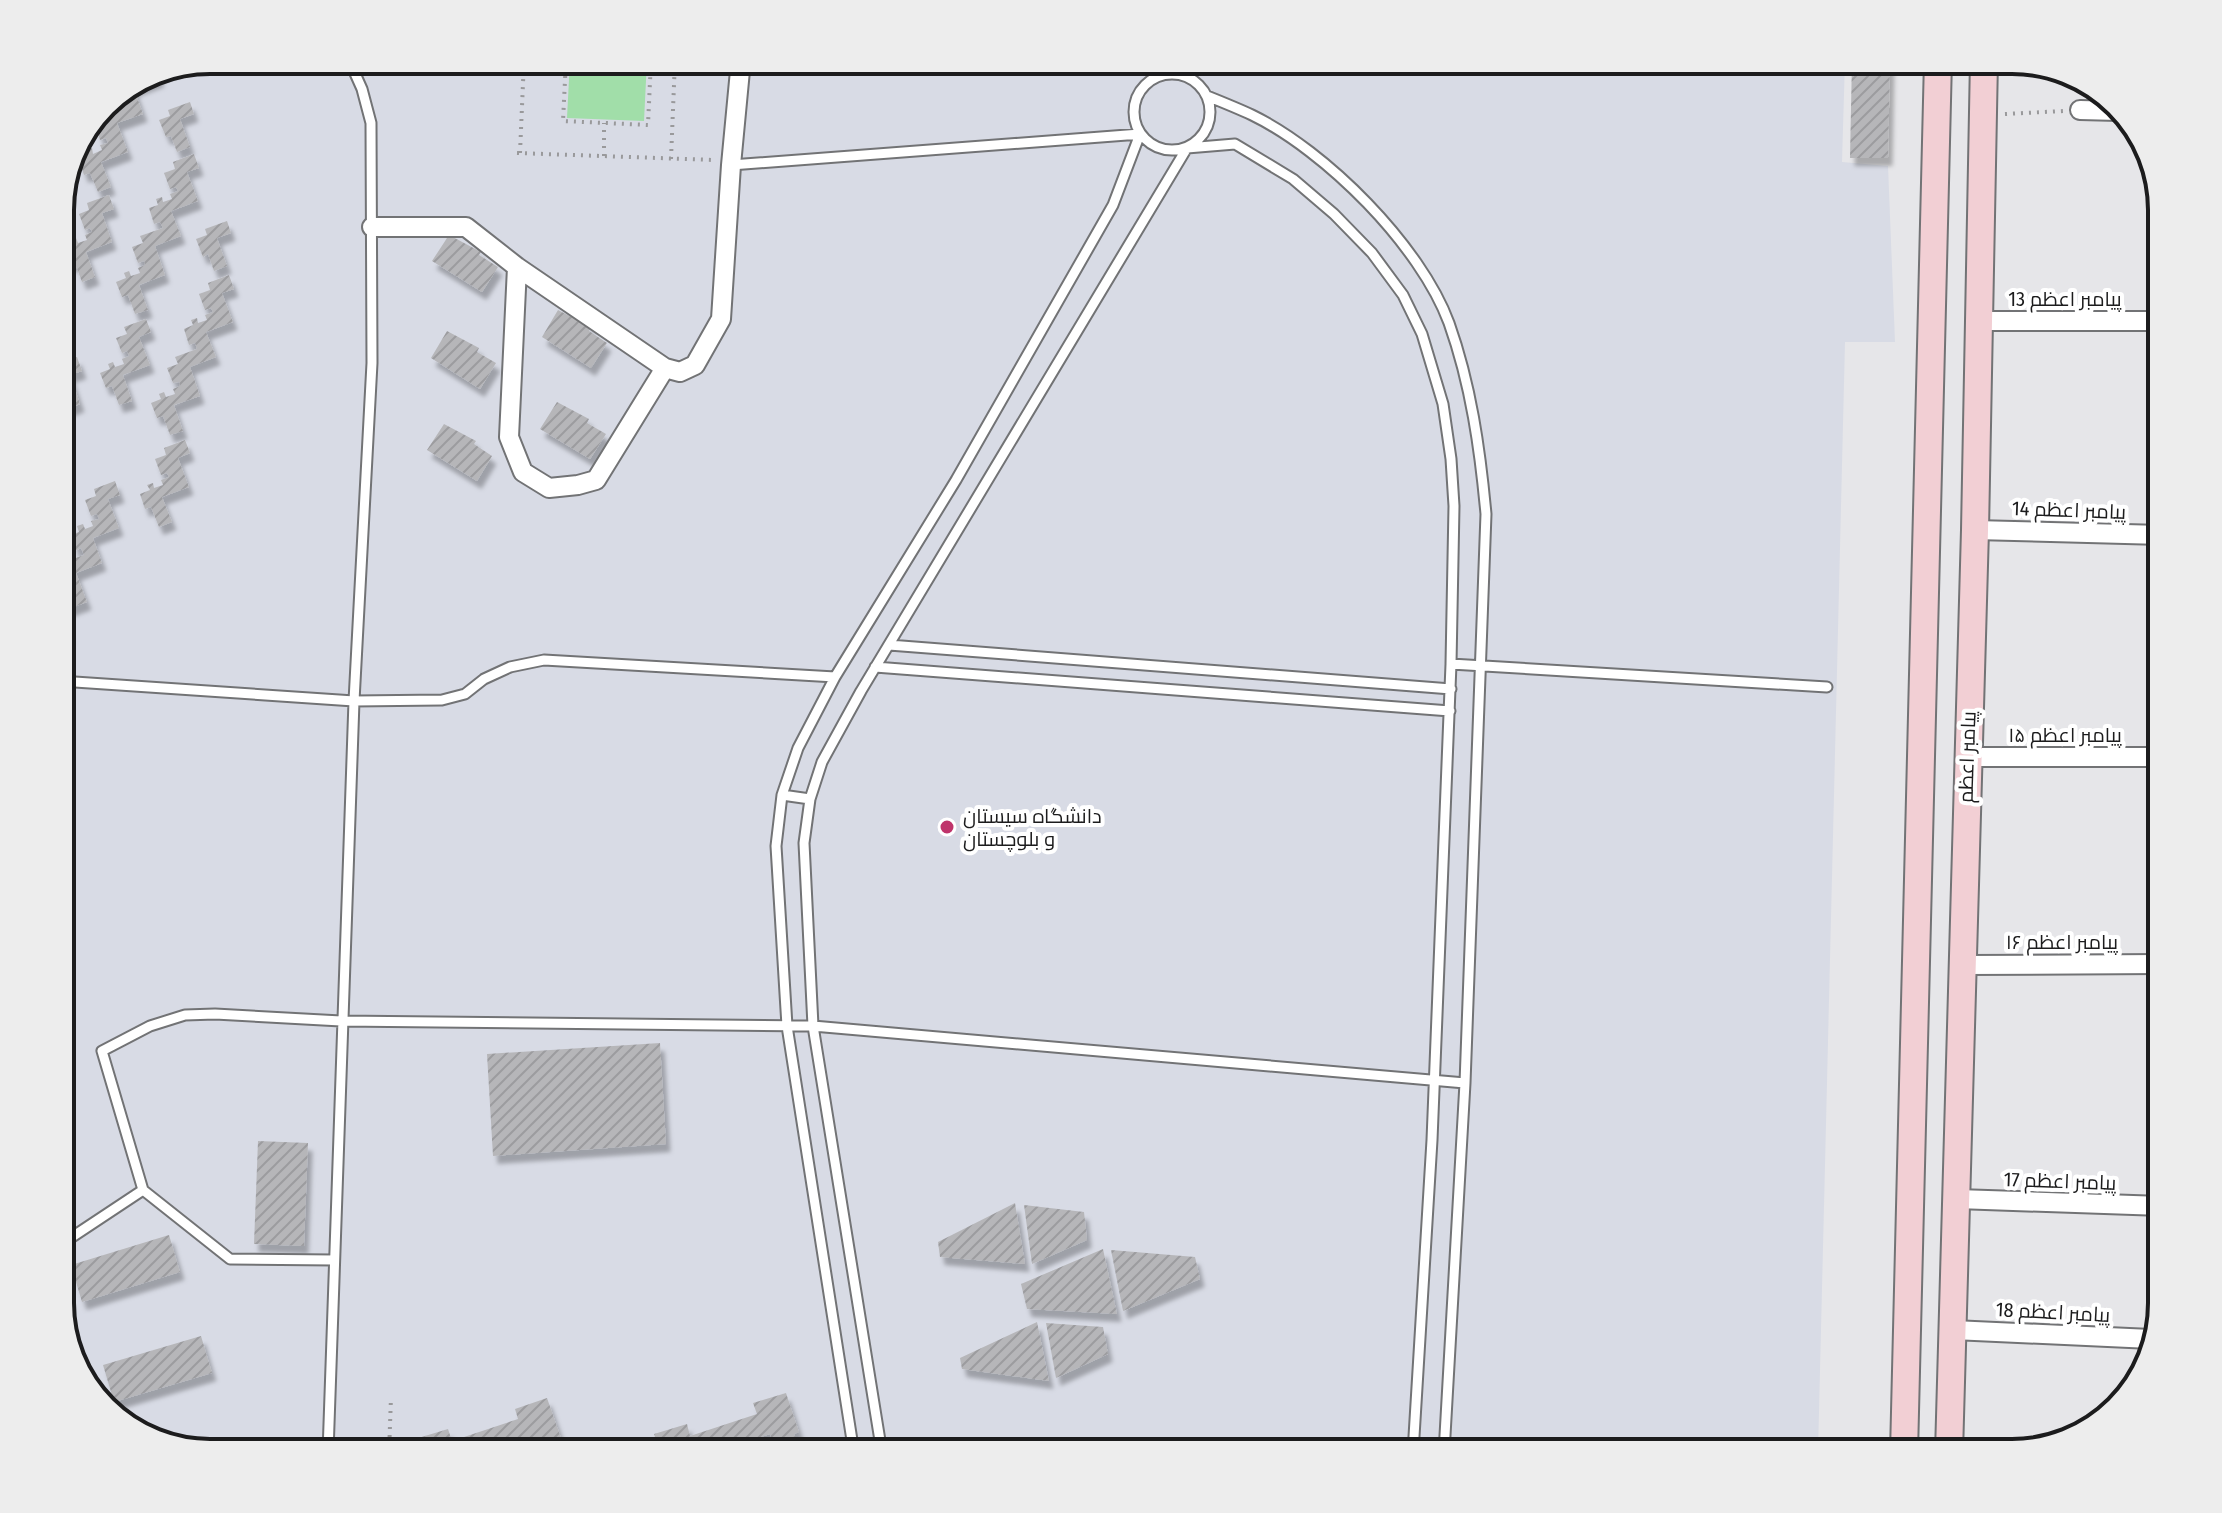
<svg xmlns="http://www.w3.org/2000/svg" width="2222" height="1513" viewBox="0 0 2222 1513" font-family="'Fira Sans Condensed',Cairo,sans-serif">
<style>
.built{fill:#d8dbe5}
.pitch{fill:#a1dea9}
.building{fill:url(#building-hatch);filter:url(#shadow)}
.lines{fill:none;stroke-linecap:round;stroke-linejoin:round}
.lane-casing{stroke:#727375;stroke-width:13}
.street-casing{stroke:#727375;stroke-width:22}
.secondary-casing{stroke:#727375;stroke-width:30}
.path{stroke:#99999b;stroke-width:4;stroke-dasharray:2 6;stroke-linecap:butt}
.lane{stroke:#fff;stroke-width:9}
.street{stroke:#fff;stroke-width:18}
.secondary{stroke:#f2cfd4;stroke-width:26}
.poi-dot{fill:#bf346b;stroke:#fff;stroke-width:3}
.labels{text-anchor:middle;stroke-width:8;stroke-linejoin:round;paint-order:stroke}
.street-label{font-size:20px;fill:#1c1c1d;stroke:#fff}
.poi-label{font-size:20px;fill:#1c1c1d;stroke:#fff;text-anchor:start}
.rim{fill:none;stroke:#1c1c1d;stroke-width:4}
</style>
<defs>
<pattern id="building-hatch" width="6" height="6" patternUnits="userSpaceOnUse" patternTransform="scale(2)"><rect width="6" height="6" fill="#b6b6b9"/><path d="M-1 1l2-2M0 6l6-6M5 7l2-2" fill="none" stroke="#9c9c9f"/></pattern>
<filter id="shadow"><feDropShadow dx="4.5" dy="8" stdDeviation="2" flood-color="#0004"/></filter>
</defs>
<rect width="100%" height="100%" fill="#e6e6e9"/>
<path class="built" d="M211 60H1845L1842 162 1888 166 1895 342H1845L1818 1453H211L127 1427 80 1377 60 1312V201L104 104 153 71Z"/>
<path class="pitch" d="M570 60H647L644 121 567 118Z"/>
<path class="building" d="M1852 60H1890L1888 158H1850Z
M153 71H157L160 79 134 89 143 114 117 123 128 152 101 162 111 187 98 192 90 173 84 175 79 160 88 156 86 150 92 148 93 154 102 150 100 145 108 143 106 138 100 140 95 124 105 121 103 114 125 105 123 99 116 101 115 97Z
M190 102 194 114 180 119 190 147 177 152 171 136 166 137 159 120 170 116 168 110Z
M194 154 199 168 187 172 198 201 171 211 181 236 155 246 165 275 139 285 148 310 135 314 128 295 122 297 116 282 126 278 124 273 129 271 131 276 140 273 138 268 145 265 144 261 138 263 132 247 143 243 140 236 163 228 160 222 154 224 149 208 158 205 156 199 162 197 163 202 172 199 170 194 178 191 176 187 170 189 164 173 175 169 173 162Z
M109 195 114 209 102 213 112 242 86 252 95 277 82 282 75 263 69 265 63 249 73 246 71 240 76 238 78 243 87 240 85 235 92 232 90 228 85 230 79 214 89 210 87 203Z
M227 221 231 233 217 238 227 266 214 271 208 254 203 257 196 239 207 235 205 229Z
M449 235 481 252 479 255 498 267 482 292 432 261Z
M229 275 234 289 222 293 233 322 206 332 216 357 190 367 200 396 174 405 183 431 170 435 163 416 157 418 151 403 161 399 159 394 164 392 166 397 175 394 173 389 180 386 179 382 173 383 167 368 178 364 175 357 197 349 195 343 189 345 184 329 193 325 191 320 197 318 198 323 207 320 205 315 213 312 211 308 205 310 199 294 210 290 208 283Z
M558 310 591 327 589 331 607 343 591 368 542 337Z
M146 319 151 332 139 337 150 365 123 375 132 401 119 405 112 386 106 388 100 373 110 369 108 364 113 362 115 367 124 364 122 359 129 356 127 351 122 353 116 338 127 334 124 327Z
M447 331 479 348 477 352 496 363 480 389 431 358Z
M77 357 82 371 70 375 80 404 60 412V363Z
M557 402 589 419 587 423 606 434 590 459 540 429Z
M444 424 476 441 474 444 492 456 477 481 427 450Z
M185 440 190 453 178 458 189 487 162 497 172 522 159 527 151 507 145 509 140 494 150 490 147 485 153 483 154 488 163 485 161 480 169 477 167 473 161 475 155 459 166 455 164 448Z
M115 481 120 495 108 499 119 528 93 538 102 563 76 573 87 602 60 612V594L66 592 65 588 60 589V571L64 570 61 563 84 555 81 548 75 551 70 535 79 532 77 526 83 524 85 529 93 526 91 521 99 519 97 514 91 516 85 500 96 496 94 489Z
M60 613 69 637 60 640Z
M660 1043 666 1144 493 1156 487 1054Z
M258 1141 308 1143 304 1246 254 1244Z
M1015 1203 1025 1264 940 1257 938 1242Z
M1024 1205 1084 1212 1087 1240 1032 1264Z
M169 1235 180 1272 82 1302 71 1265Z
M1103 1249 1117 1314 1027 1309 1021 1284Z
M1111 1250 1195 1257 1200 1279 1123 1311Z
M69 1322 79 1359 75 1360 64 1323Z
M1037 1322 1049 1381 962 1369 960 1358Z
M1046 1323 1103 1327 1108 1354 1056 1378Z
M201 1336 212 1373 114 1402 103 1365Z
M786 1393 799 1432 794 1434 800 1453H776L770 1434 712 1453H660L654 1434 687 1424 690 1436 757 1414 753 1403Z
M547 1398 561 1438 556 1439 560 1453H534L530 1441 494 1453H420L415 1439 448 1429 452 1441 518 1419 515 1409Z
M231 1439 235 1453H210L198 1449Z"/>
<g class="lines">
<defs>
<path id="lane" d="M1134 112a38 38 0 1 1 76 0a38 38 0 1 1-76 0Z
M1159 76 1160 60
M1207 96C1222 102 1237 108 1252 115 1326 151 1420 245 1449 323 1471 385 1480 449 1486 514L1465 1083 1444 1453
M731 165 1140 134 1113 205 956 480 835 677 798 748 782 795 776 846 787 1026 854 1453
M889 645 1451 689
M1451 664 1827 687
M875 667 1450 711
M60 681 354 701 442 700 465 694 484 679 510 667 544 660 835 677
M782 795 810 799
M60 1245 143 1190
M334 1260 230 1259 143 1190 102 1051 150 1026 185 1015 215 1014 341 1021 813 1026 1465 1083
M328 1453 354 701 372 363 371 123 362 89 349 60
M882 1453 813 1026 804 843 810 799 822 762 861 691 1187 148 1235 144 1293 179 1334 214 1372 253 1403 295 1422 334 1443 404 1451 459 1454 506 1451 664 1432 1140 1413 1453"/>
<path id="street" d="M2080 110 2118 111
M372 227H466L517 267 665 368
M517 267 509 437 523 472 549 488 578 485 596 480 665 368 680 372 695 365 721 319 731 165 741 60
M1978 321H2162
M1975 530 2162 535
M1967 757H2162
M1962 965 2162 964
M1957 1199 2162 1206
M1953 1330 2151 1339"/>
<path id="secondary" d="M1904 1453 1938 60
M1949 1453 1975 530 1984 60"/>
</defs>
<use href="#lane" class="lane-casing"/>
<use href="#street" class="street-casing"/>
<use href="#secondary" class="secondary-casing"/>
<path class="path" d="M566 60 563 121 648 125 651 60
M2005 114 2064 111
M517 153 714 160
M520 153 524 60
M604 156V123
M671 159 675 60
M389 1453 391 1397"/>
<use href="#lane" class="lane"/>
<use href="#street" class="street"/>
<use href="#secondary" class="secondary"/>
</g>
<circle class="poi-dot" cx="947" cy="827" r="8"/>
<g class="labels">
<g class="street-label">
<text x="2065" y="306">پیامبر اعظم 13</text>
<text transform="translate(2069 510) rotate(2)" y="7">پیامبر اعظم 14</text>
<text x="2065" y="742">پیامبر اعظم ۱۵</text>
<text transform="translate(1967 757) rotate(-88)" y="7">پیامبر اعظم</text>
<text x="2062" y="949">پیامبر اعظم ۱۶</text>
<text transform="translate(2060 1181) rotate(2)" y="7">پیامبر اعظم 17</text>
<text transform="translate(2053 1312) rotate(3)" y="7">پیامبر اعظم 18</text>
</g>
<g class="poi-label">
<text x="963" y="823">دانشگاه سیستان<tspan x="963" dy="23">و بلوچستان</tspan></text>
</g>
</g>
<path d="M0 0H2222V1513H0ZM210 74H2012A136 136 0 0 1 2148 210V1303A136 136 0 0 1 2012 1439H210A136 136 0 0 1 74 1303V210A136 136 0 0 1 210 74Z" fill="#ededed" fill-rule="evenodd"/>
<path class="rim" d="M210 74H2012A136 136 0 0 1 2148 210V1303A136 136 0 0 1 2012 1439H210A136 136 0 0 1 74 1303V210A136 136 0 0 1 210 74Z"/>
</svg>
